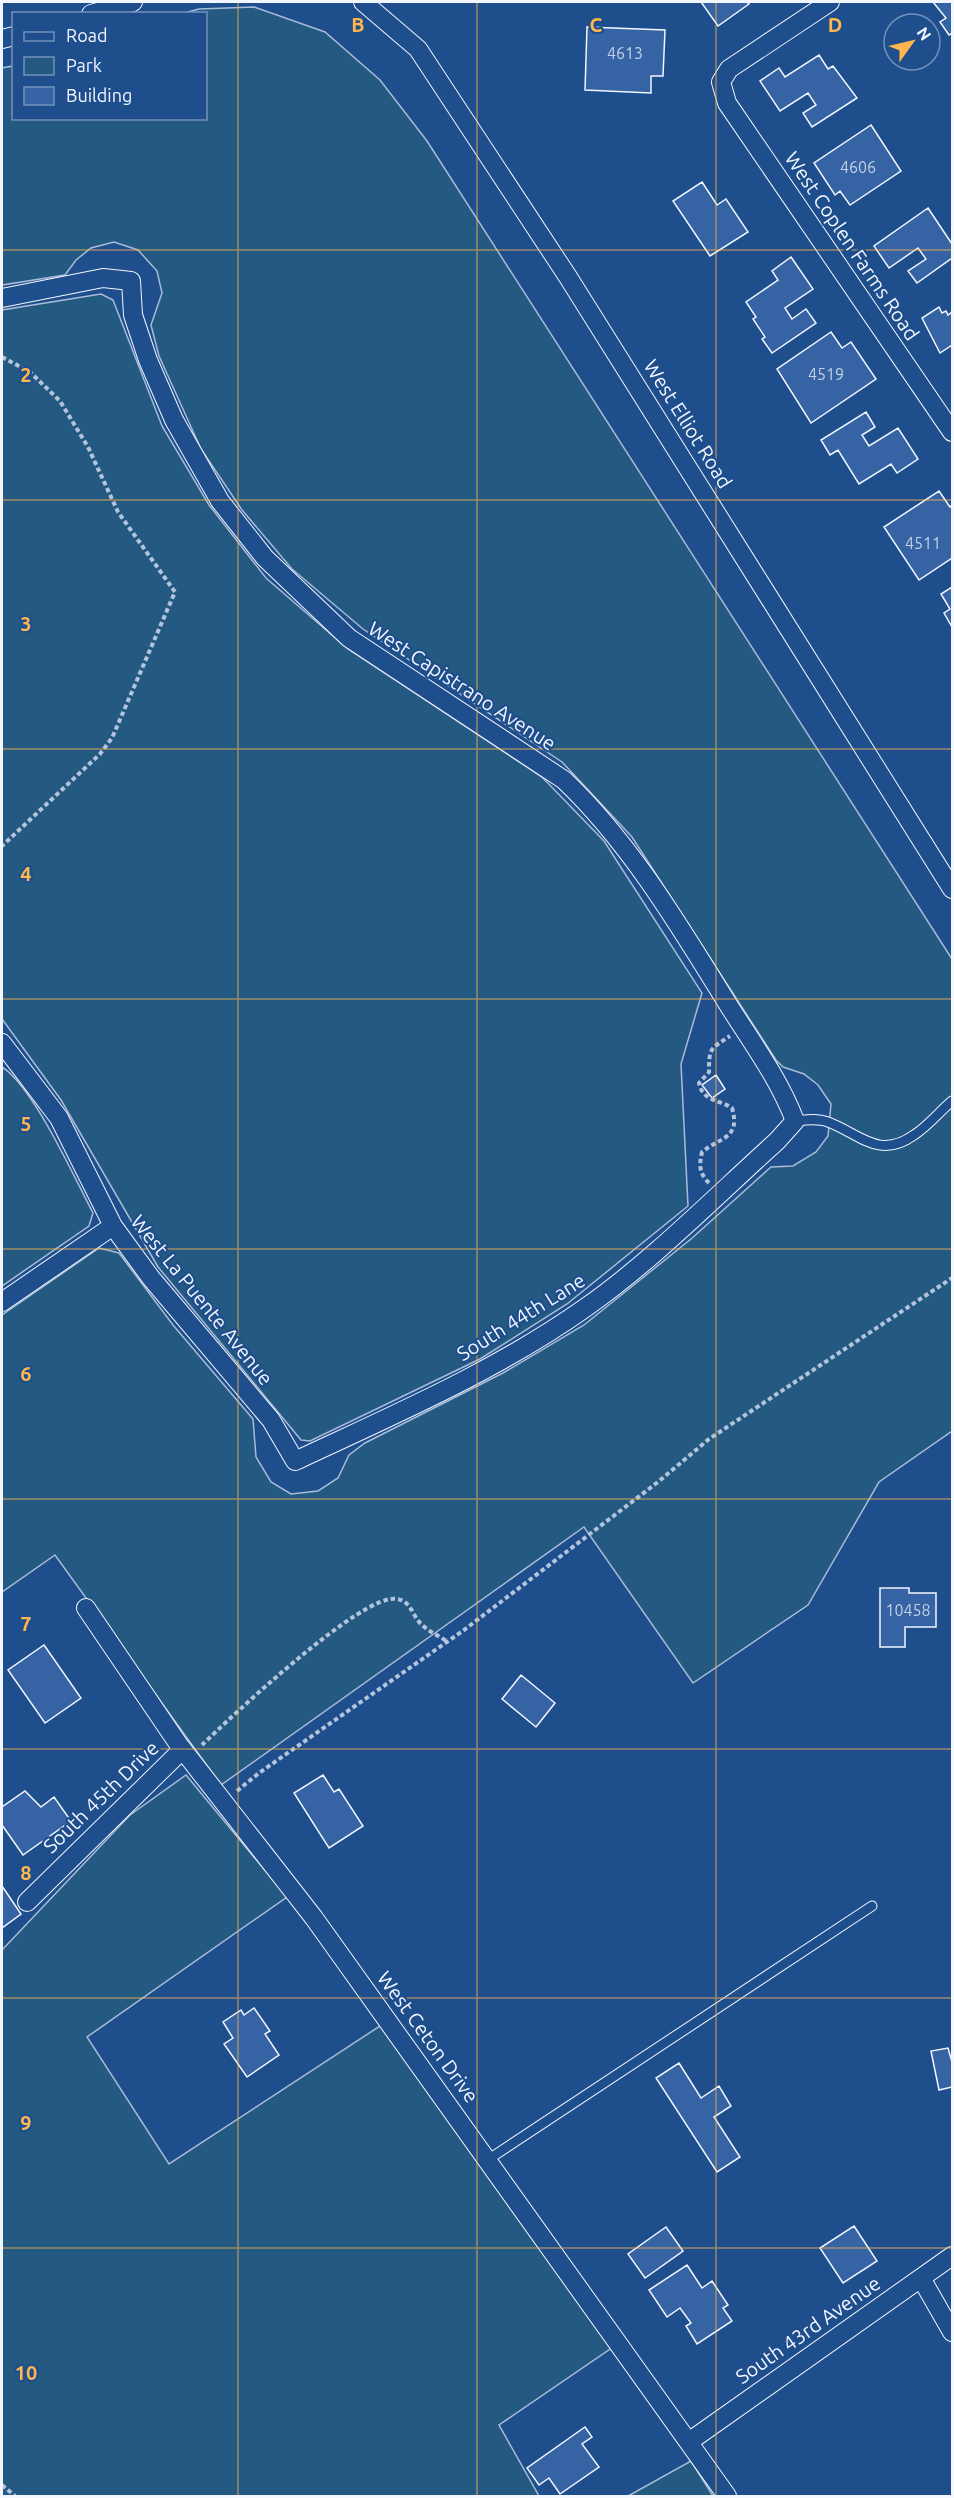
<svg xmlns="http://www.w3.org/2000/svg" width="954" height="2498" viewBox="0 0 954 2498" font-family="Ubuntu,sans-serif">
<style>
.green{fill:#245a82;stroke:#a8bbd7;stroke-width:1.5}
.building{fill:#3563a3;stroke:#f2f6ff;stroke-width:1.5}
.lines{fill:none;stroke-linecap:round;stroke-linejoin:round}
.service-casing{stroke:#f2f6ff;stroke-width:11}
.minor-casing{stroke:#f2f6ff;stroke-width:20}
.path{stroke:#b3c4dc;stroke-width:4;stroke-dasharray:4.5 3;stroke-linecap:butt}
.service{stroke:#1f4e8c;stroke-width:9}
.minor{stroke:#1f4e8c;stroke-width:18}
.grid{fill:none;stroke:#ffb74d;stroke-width:1.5;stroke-opacity:0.55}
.labels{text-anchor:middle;stroke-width:4.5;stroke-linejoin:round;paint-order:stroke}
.number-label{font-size:16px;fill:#c3d1e8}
.street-label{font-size:20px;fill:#f2f6ff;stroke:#1f4e8c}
.grid-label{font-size:20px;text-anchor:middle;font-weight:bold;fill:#ffb74d;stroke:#1f4e8c;stroke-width:4.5;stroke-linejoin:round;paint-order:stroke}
</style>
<rect width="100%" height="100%" fill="#1f4e8c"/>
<path class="green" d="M254 7 325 32 380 80 427 141 952 959V1431L879 1482 808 1605 693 1683 584 1527 221 1785 55 1555 2 1592V1315L99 1248 119 1253 173 1325 253 1419 256 1457 271 1482 291 1494 318 1491 338 1478 349 1455 365 1443 503 1373 584 1325 691 1239 771 1167 793 1166 816 1152 828 1136 831 1104 818 1085 804 1074 783 1067 776 1060 632 837 562 762 363 629 292 569 242 510 201 449 159 356 151 325 162 293 157 271 138 250 114 242 91 248 76 260 65 275 2 285V68L13 66 14 118H206V14L184 13 199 9Z
M101 294 113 300 162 426 209 505 266 578 348 649 542 777 604 841 702 993 681 1064 688 1206 567 1304 480 1359 310 1441 301 1440 158 1267 61 1100 2 1019V310Z
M2 1067C33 1086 74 1177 93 1213L89 1226 2 1286Z
M186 1775 287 1897 87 2037 169 2164 383 2024 613 2347 499 2425 539 2496H2V1950L130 1815Z
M691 2461 713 2496H628Z"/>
<path class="building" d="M701 2H747L749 4 718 26Z
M933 2H952V33L949 35 940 22 946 18Z
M587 27 665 30 663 76H651V93L585 90Z
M819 55 828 69 833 66 857 98 812 127 803 113 816 105 808 93 780 111 760 81 779 68 785 77Z
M871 125 901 171 850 205 840 191 835 195 814 163Z
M702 182 717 205 726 199 748 232 710 256 673 201Z
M928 208 952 244V258L917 283 908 271 926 259 918 248 889 268 874 246Z
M791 257 813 289 785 308 792 319 806 309 816 323 772 353 762 339 765 337 753 319 756 317 746 302 778 280 772 271Z
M939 307 942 313 946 311 948 315 952 312V345L940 353 922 318Z
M831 332 842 348 851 342 876 379 811 423 777 369Z
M866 412 875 427 862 435 869 446 898 428 918 459 897 473 891 464 859 484 838 450 830 455 821 440Z
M939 491 950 507 952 505V558L919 580 884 527Z
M952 587V627L944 613 950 609 941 594Z
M716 1075 725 1089 712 1098 702 1085Z
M880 1588H909V1593H936V1627H905V1647H880Z
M44 1645 81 1698 45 1723 8 1670Z
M521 1675 555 1703 536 1727 502 1699Z
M323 1775 334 1792 339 1789 363 1826 329 1848 294 1793Z
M25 1791 41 1807 54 1797 71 1821 23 1855 2 1825V1807Z
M2 1886 21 1914 2 1928Z
M254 2008 270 2031 265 2034 279 2055 247 2077 224 2044 233 2038 223 2022 241 2010 244 2015Z
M948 2048 952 2062V2087L939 2090 931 2051Z
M679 2063 701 2098 719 2086 731 2106 714 2117 740 2157 717 2172 656 2078Z
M854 2226 877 2261 843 2283 820 2248Z
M666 2227 683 2251 645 2278 628 2254Z
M687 2265 702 2288 712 2281 728 2305 723 2308 732 2321 697 2344 686 2326 691 2323 680 2308 667 2317 649 2290Z
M585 2427 592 2437 582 2444 599 2467 560 2494 549 2478 539 2485 527 2468Z"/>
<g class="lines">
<defs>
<path id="service" d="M795 1121C806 1120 817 1118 828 1122 860 1134 879 1160 914 1135 928 1126 939 1112 952 1101
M489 2159 872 1906"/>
<path id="minor" d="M363 2 418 49 568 277 952 889
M830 2 729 69 721 82 727 103 952 432
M91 14 133 2
M2 39 14 36
M2 298 103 278 131 281 133 315 148 360 174 420 220 501 265 558 349 638 564 780C631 844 680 927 729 1006 753 1044 779 1079 795 1121L777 1141C716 1196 651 1262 585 1308 496 1371 393 1415 295 1461L271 1420 151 1278 113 1226 59 1118 2 1043
M2 1302 113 1226
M86 1608 179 1745 314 1918 727 2496
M27 1902 182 1750
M921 2278 952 2332
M690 2441 952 2256"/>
</defs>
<use href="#service" class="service-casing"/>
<use href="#minor" class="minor-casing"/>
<path class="path" d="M2 357 30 372 60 401 88 447 118 512 175 592 112 738 100 754 2 846
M709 1183C699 1173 699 1165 702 1152 720 1137 741 1139 732 1108 719 1099 703 1102 699 1083L709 1072C709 1048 710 1049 730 1036
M202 1745C230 1718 363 1592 397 1599 411 1601 412 1615 421 1624 428 1631 439 1636 448 1642
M237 1791 259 1773 464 1630 658 1482 709 1439 952 1278
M2 2485 15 2496"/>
<use href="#service" class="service"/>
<use href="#minor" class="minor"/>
</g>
<path class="grid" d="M238 2V2496M477 2V2496M716 2V2496M2 250H952M2 500H952M2 749H952M2 999H952M2 1249H952M2 1499H952M2 1749H952M2 1998H952M2 2248H952"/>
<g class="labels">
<g class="number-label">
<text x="625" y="59">4613</text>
<text x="858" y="173">4606</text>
<text x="826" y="380">4519</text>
<text x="923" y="549">4511</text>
<text x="908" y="1616">10458</text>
</g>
<g class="street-label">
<text transform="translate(852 246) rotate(56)" y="7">West Coplen Farms Road</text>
<text transform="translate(688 424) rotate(58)" y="7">West Elliot Road</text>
<text transform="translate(462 686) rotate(33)" y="7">West Capistrano Avenue</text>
<text transform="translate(202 1300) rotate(51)" y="7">West La Puente Avenue</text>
<text transform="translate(521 1317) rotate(-32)" y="7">South 44th Lane</text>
<text transform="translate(101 1797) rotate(-44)" y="7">South 45th Drive</text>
<text transform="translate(428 2037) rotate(54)" y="7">West Ceton Drive</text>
<text transform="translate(808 2330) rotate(-35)" y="7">South 43rd Avenue</text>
</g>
</g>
<g class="grid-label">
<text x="358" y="32">B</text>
<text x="596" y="32">C</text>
<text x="835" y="32">D</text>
<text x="26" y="382">2</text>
<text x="26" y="631">3</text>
<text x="26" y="881">4</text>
<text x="26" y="1131">5</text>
<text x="26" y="1381">6</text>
<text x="26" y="1631">7</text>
<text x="26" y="1880">8</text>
<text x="26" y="2130">9</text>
<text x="26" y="2380">10</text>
</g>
<rect width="954" height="2498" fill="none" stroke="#f2f6ff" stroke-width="6"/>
<rect x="12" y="12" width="195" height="108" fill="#1f4e8c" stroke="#7391ba" stroke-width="1.5"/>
<rect x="24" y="32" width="30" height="9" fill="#1f4e8c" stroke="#7391ba" stroke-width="1.5"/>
<text x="66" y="42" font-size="18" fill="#f2f6ff">Road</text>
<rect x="24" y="57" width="30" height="18" fill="#245a82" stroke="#7391ba" stroke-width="1.5"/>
<text x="66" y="72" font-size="18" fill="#f2f6ff">Park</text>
<rect x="24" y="87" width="30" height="18" fill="#3563a3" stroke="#7391ba" stroke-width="1.5"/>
<text x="66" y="102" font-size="18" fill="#f2f6ff">Building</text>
<g transform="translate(912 42) rotate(56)"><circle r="28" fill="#1f4e8c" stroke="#7391ba" stroke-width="1.5"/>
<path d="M0-4.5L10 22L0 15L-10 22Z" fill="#ffb74d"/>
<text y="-9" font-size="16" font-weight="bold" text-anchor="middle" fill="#f2f6ff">N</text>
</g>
</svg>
